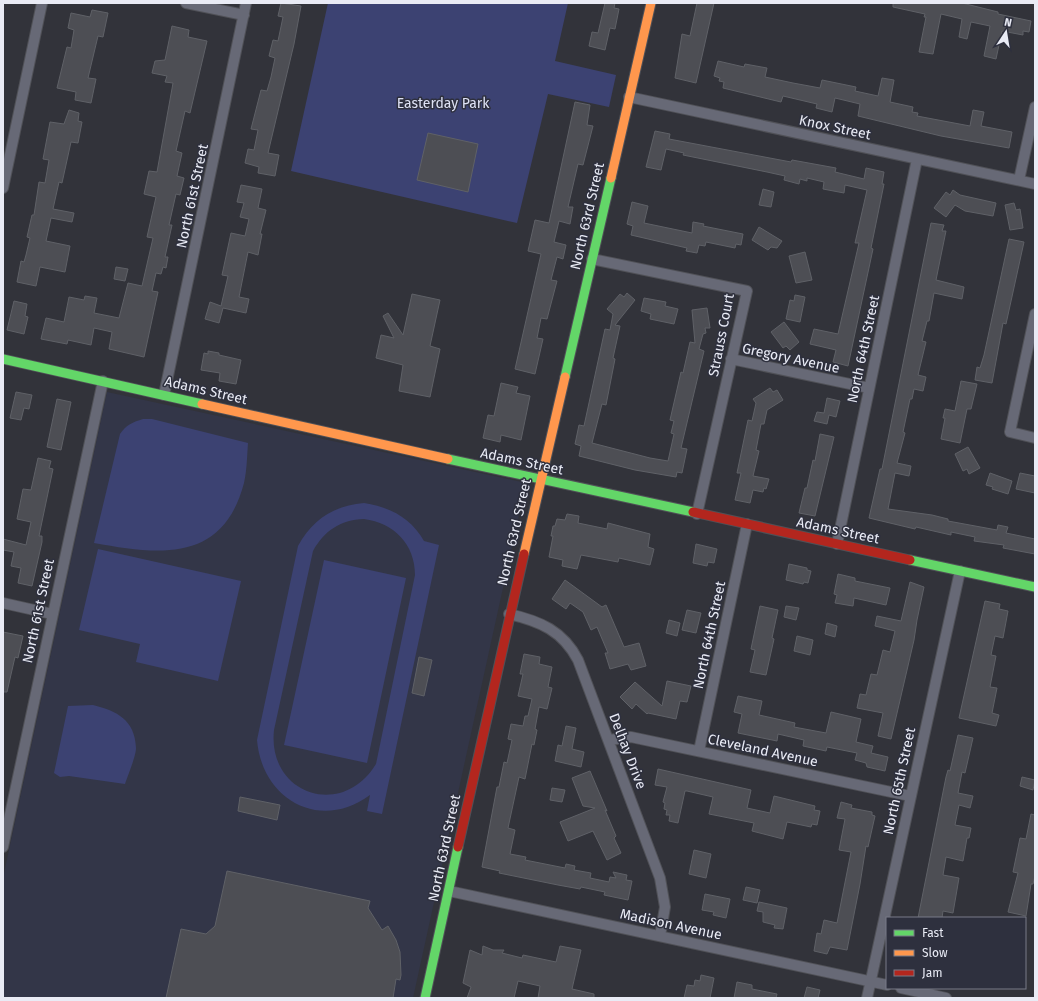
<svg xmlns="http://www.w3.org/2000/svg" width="1038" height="1001" viewBox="0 0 1038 1001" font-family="'Fira Sans',sans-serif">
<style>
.built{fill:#333648}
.green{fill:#3c4272;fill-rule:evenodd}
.building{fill:#4d4e54;stroke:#5f6167}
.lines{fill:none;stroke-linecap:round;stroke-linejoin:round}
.street-casing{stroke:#505157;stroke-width:12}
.fast-casing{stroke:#505157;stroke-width:11}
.slow-casing{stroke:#505157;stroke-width:11}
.jam-casing{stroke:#505157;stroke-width:11}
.street{stroke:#676976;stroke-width:10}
.fast{stroke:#63d668;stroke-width:9}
.slow{stroke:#ff974d;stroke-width:9}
.jam{stroke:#b3261e;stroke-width:9}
.labels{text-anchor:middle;stroke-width:3;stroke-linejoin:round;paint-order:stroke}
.park-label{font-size:14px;fill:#dee2f5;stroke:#2e303e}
.street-label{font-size:14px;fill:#e9ebf5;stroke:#2e303e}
</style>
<rect width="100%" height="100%" fill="#32333a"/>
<path class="built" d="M107 392 526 483 413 998H3V878Z"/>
<path class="green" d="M328 3H568L555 61 616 75 609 107 548 94 517 223 291 171Z
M143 419H152L248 443C247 456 247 470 244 483 223 563 160 555 94 543L120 434C126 425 133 422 143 419Z
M364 503C390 507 411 518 424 541L439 545 382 814 367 811 370 795C320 832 262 800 257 740L298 546C313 519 333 506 364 503ZM364 519C394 523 415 544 415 575L376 764C342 820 267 794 274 730L313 551C324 531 340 520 364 519Z
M98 549 241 581 218 681 136 662 140 644 79 630Z
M324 560 406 578 367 763 284 745Z
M93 705C117 711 135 720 136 748 136 756 128 775 125 784L69 776 60 777 54 773 68 706Z"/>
<path class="building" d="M281 3 301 6 294 44 268 153 279 155 275 176 258 173 259 167 245 163 248 149 254 150 258 130 251 129 261 90 267 91 271 77 275 58 269 56 273 40 278 41 283 17 278 16Z
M605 3H615L614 8 619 9 615 29 610 28 605 50 589 46 592 32 598 33Z
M697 3H714L696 83 675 78 682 34 690 36Z
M893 3H962L998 12V14L1031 21 1029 32 1023 31V35L1002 31 996 59 984 56 990 26 971 22 967 39 959 37 962 19 941 14 933 54 919 52 926 17H924L925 14 893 7Z
M92 10 108 13 103 37 98 36 88 78 96 79 91 103 75 100 76 92 57 88 67 47 71 48 74 30 68 28 71 13 90 17Z
M172 26 189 30 188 37 207 41 190 113 185 111 176 151 182 153 177 176 184 178 180 195 176 194 169 225H172L165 257H168L166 268 163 267 161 274 156 273 152 291 158 292 144 357 109 349 112 332 94 328 91 345 68 340 67 344 41 339 46 318 64 322 69 297 84 300 85 296 97 298 94 313 119 318 128 283 142 286 153 238 147 237 156 197 144 194 149 171 157 172 173 83 165 82 167 76 152 73 155 61 165 60Z
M718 61 744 67 745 64 767 68 765 77 793 83 820 88 822 80 856 87 855 91 878 96 882 78 894 80 890 102 913 107 912 112 918 113 917 116 970 126 973 110 984 112 981 126 1012 132 1009 148 941 136 858 116 860 104 835 98 832 112 816 108 817 104 783 96 781 102 723 88 724 82 719 81 720 78 714 76Z
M575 102 590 105 587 125 593 126 583 165 578 164 568 207H573L570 224 559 221 554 242 566 245 563 259 557 257 551 280 557 281 547 319 541 318 537 338 543 339 535 374 515 369 541 254 528 251 535 220 549 223Z
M69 110 79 113 78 121 82 122 78 143 71 142 62 183 59 182 53 209 74 213 72 222 51 218 46 241 70 246 65 272 40 267 36 286 17 282 21 261 24 262 26 255 30 238 27 237 32 215H34L39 182 45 183 49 160 43 159 50 122 64 124Z
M655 131 670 134 669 139 791 162 792 160 836 168 835 172 864 179 866 168 884 172 882 184H884L871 248 873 249 848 366 833 362 836 350 810 344 814 329 838 334 859 243H855L867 190 845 185 844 193 823 189 824 182 807 178V181L800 179 799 184 784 180 785 176 767 172 683 155 684 153 666 149 661 170 646 167Z
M428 133 478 144 468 192 417 180Z
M241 185 262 189 258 208 266 210 260 234H262L258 255 248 252 239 297 249 299 246 313 223 308 219 323 205 319 210 302 221 306 228 276 222 275 231 233 245 236 249 219 240 217 244 203 237 202Z
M763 189 774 192 771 207 759 205Z
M953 190 960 195 996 203 993 216 965 211 955 205 946 217 934 208 946 192 950 195Z
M632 202 648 206 644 223 692 233 693 222 704 224 703 226 743 234 741 245 736 244 735 248 706 242 705 246 699 245 697 253 686 251 687 248 631 235 633 226 627 224Z
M1014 203 1016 210 1020 209 1023 228 1010 230 1005 205Z
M931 223 944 225 942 231H946L936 280 964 287 962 299 934 293 929 321H927L922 341 926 342 918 375 926 377 923 391 914 389 912 399H910L903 432 905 433 897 463 911 466 909 476 895 473 888 509 932 515 948 519V521L997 530 998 525 1008 527 1006 533 1035 539V554L1003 548 1004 545 974 541 975 537 951 532V535L916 527 915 529 869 518 880 469H882Z
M759 227 782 241 777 248 771 247 768 250 752 240Z
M1009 239 1024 242 1006 324 1003 323 992 383 975 380 977 367 980 368 984 355Z
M805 252 812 280 796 283 789 256Z
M116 267 128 269 125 281 114 279Z
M627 293 635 300 615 325 620 326 613 358 615 359 606 405 602 404 592 443 650 458 668 461 674 434 671 433 674 421 670 420 681 372 683 373 690 342 695 343 692 310 707 308 710 328H705L706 333 703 334 699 349 704 351 681 448 687 449 682 473 677 472 676 477 635 470 579 456 581 446 575 444 579 425 584 426 605 329 610 330 613 314 607 309 620 294 624 297Z
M412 294 440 300 430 346 440 349 430 397 399 391 403 365 376 358 381 335 394 338 383 316 388 313 403 335Z
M795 295 805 297 800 322 786 319 790 300 794 301Z
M644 298 666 302 665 306 678 309 674 324 650 319 651 314 641 311Z
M14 301 27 304 25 316 28 317 24 334 7 330Z
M784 322 799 342 790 350 786 346 783 348 771 332Z
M208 351 219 353V355L241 360 236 384 219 381 220 373 201 370 204 353 208 354Z
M961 381 977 384 971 409H967L960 443 941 439 945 418H943L945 409 955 411Z
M501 383 518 387 516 393 530 396 521 440 501 435 500 442 483 438 488 415 494 416Z
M770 388 773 392 777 390 783 400 767 410 764 424H761L756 450 759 451 753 476 769 479 766 489 764 488 763 492 753 490 750 503 735 500 741 473H737L748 420 752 421 756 403 753 399Z
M16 392 32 395 29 409 24 408 21 420 10 418Z
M827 398 840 401 836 417 829 415 827 424 814 421 817 412 824 413Z
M57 399 71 402 61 450 47 447Z
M820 434 834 437 815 516 799 513 805 488H807L813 460 815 461Z
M968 447 980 468 969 474 967 469 963 471 955 454Z
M38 458 51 461 49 468 53 469 39 536H42V542L32 586 18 583 21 568 11 566 14 552 3 550V539L26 545 31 522 17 519 23 489 31 490Z
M990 473 1012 481 1008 494 992 489 993 487 986 485Z
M1020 473 1035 476V493L1016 489Z
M567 514 579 516 578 523 607 529 608 523 650 534 648 547 654 549 650 565 619 558 618 562 581 555 577 569 562 566 563 560 549 557 553 536H551L553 526H555L557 519 565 520Z
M696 544 717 549 714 563 708 562 707 566 693 563Z
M789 564 807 568V570L811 571 808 583 804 582 803 584 786 580Z
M838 574 855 578V581L890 588 886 605 854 598 853 606 835 603 837 595 834 594Z
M565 580 602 607 606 605 624 647 639 643 646 666 631 670 628 664 610 669 605 653H608L597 627 591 630 583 612 570 603 566 609 552 599Z
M910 582 924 587 917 620 914 640 891 739 878 736 883 713 857 708 860 694 866 695 871 674 877 675 883 650 890 652 895 631 875 626 877 616 901 621Z
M985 601 1000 604 999 609 1008 611 1003 638 995 636 991 655 996 656 990 687 997 688 992 713 999 715 996 726 959 718Z
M760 606 778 610 772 638 774 639 766 675 750 672 755 650 751 649Z
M786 606 799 608 796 620 784 617Z
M687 610 701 613 696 633 682 630Z
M669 620 680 623 677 636 666 633Z
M827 623 837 626 835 637 825 634Z
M3 632 23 636 18 658 15 657 7 692H3Z
M797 636 813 640 810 655 794 651Z
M524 654 540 657 539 664 552 667 548 687 552 688 547 709 539 707 535 729 537 730 534 745 532 744 525 779 519 777 508 828 515 830 510 854 526 857 525 860 565 868 566 864 575 866 574 870 591 873 590 878 609 882 610 877 616 878 613 872 627 875 626 880 632 881 628 900 604 895 605 892 581 887 580 889 558 885 499 873 500 871 482 867 497 787H499L504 762 507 763 512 740 508 739 511 724 523 726 525 716H528L532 699 518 696 523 674H520Z
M419 657 432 660 424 696 412 693Z
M667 681 691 686 687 702 680 701 676 719 648 713 647 714 636 704 632 709 620 697 635 682 662 706Z
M738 696 762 701 759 715 795 723 794 727 826 733 831 712 861 719 856 742 873 746 871 753 888 757 885 771 867 767 866 763 855 760 857 753 827 747 826 751 803 746 804 740 778 734 777 741 738 733 742 714 734 712Z
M566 726 576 728 572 749 584 752 581 767 555 761 558 745 562 746Z
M958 735 973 738 965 773 962 772 958 793 973 796 970 808 959 805 955 825 971 828 969 838H967L963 861 946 857 943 875 959 878 953 913 943 911 942 918H918L946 777 948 770 950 771Z
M658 769 751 790 747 808 770 813 774 796 815 806 814 810 820 811 817 825 812 824 811 827 787 822 783 839 752 831 754 823 709 814 713 797 687 791H685L678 823 669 821 670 815H666L667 810 664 809 665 803 663 802 667 787 655 785Z
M590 771 607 811 605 810 616 836 614 838 621 853 607 860 593 831 568 841 560 822 595 808 583 806 572 778Z
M1022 777 1035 780 1033 790 1020 786Z
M552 788 565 790 562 802 550 800Z
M240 797 280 805 277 820 238 811Z
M841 802 852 805 851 808 872 812V815L875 816 868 847 866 846 860 884 847 950 830 947 827 954 814 951 817 933 821 934 824 920 837 923 851 852 839 850 845 819 837 818Z
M1031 814 1035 815V876L1033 884H1031L1026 916 1008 912 1018 873 1013 872 1020 838 1026 839Z
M694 850 711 854 706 878 689 874Z
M227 871 370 901 368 908 382 930 388 926 396 940 400 952 401 975 400 980 396 979 393 998H166L181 929 206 934 215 926Z
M746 887 760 890 757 903 743 900Z
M705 894 730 899 726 918 713 915 714 912 702 910Z
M759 902 787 908 783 929 774 928 775 925 763 922V912L757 911Z
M483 946 493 950H504L502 953 522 958 523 955 556 962 560 946 581 950 572 989 594 994V998H538L540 986 518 981 514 998H467L471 987 463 983 470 950 482 955Z
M701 975 714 978 710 998H684L687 985 694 986 695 980 700 981Z
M737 982 752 985V989L777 994 776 998H734Z
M807 987 820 990 818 998H804Z"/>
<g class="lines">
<defs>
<path id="street" d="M186 3 244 15
M629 97 1035 184
M1019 180 1035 107
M3 188 42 3
M592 259 747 291 697 514
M1035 314 1010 432 1035 438
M731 359 869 388
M164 395 246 3
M837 544 917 159
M3 603 52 614
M509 614C540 621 563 631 578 660L660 878 665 907 660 936
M609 740 631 737 910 796
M699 751 747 524
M3 847 103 381
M449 891 887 985
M901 988 946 998
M867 998 960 571"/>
<path id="fast" d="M3 359 202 404
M565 377 611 178
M448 459 693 512
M910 560 1035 587
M425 998 458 847"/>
<path id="slow" d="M611 178 651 3
M202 404 448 459
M524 554 565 377"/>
<path id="jam" d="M693 512 910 560
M458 847 524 554"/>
</defs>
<use href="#street" class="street-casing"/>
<use href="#fast" class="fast-casing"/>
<use href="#slow" class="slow-casing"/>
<use href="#jam" class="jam-casing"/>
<use href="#street" class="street"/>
<use href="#fast" class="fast"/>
<use href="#slow" class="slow"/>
<use href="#jam" class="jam"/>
</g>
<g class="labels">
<g class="park-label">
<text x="443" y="108">Easterday Park</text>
</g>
<g class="street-label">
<text transform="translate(835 127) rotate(12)" y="5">Knox Street</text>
<text transform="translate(192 196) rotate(-78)" y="5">North 61st Street</text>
<text transform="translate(587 216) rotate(-77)" y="5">North 63rd Street</text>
<text transform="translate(721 335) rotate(-79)" y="5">Strauss Court</text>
<text transform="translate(863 349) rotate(-78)" y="5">North 64th Street</text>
<text transform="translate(791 358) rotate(12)" y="5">Gregory Avenue</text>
<text transform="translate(206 390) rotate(13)" y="5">Adams Street</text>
<text transform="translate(522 461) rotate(12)" y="5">Adams Street</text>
<text transform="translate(838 530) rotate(12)" y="5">Adams Street</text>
<text transform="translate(514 532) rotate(-77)" y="5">North 63rd Street</text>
<text transform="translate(38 611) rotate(-78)" y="5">North 61st Street</text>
<text transform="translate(709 635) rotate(-78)" y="5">North 64th Street</text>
<text transform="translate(763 750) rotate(12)" y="5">Cleveland Avenue</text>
<text transform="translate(628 751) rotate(69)" y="5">Delhay Drive</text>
<text transform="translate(899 781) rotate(-78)" y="5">North 65th Street</text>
<text transform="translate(444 848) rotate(-78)" y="5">North 63rd Street</text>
<text transform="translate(671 924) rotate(12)" y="5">Madison Avenue</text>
</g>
</g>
<rect width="1038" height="1001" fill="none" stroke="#e9ebf5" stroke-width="8"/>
<rect x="886" y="917" width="140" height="72" fill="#2e303e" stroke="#797b87"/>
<rect x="894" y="930" width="20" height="6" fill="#63d668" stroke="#797b87"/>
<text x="922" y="937" font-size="12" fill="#e9ebf5">Fast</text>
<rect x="894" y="950" width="20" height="6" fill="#ff974d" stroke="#797b87"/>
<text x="922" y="957" font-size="12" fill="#e9ebf5">Slow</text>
<rect x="894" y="970" width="20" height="6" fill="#b3261e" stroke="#797b87"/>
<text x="922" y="977" font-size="12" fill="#e9ebf5">Jam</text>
<g transform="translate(1006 32) rotate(12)" stroke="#2e303e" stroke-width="3" paint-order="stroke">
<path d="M0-3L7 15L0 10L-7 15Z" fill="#e9ebf5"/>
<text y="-6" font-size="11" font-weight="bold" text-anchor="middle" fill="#e9ebf5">N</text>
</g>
</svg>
